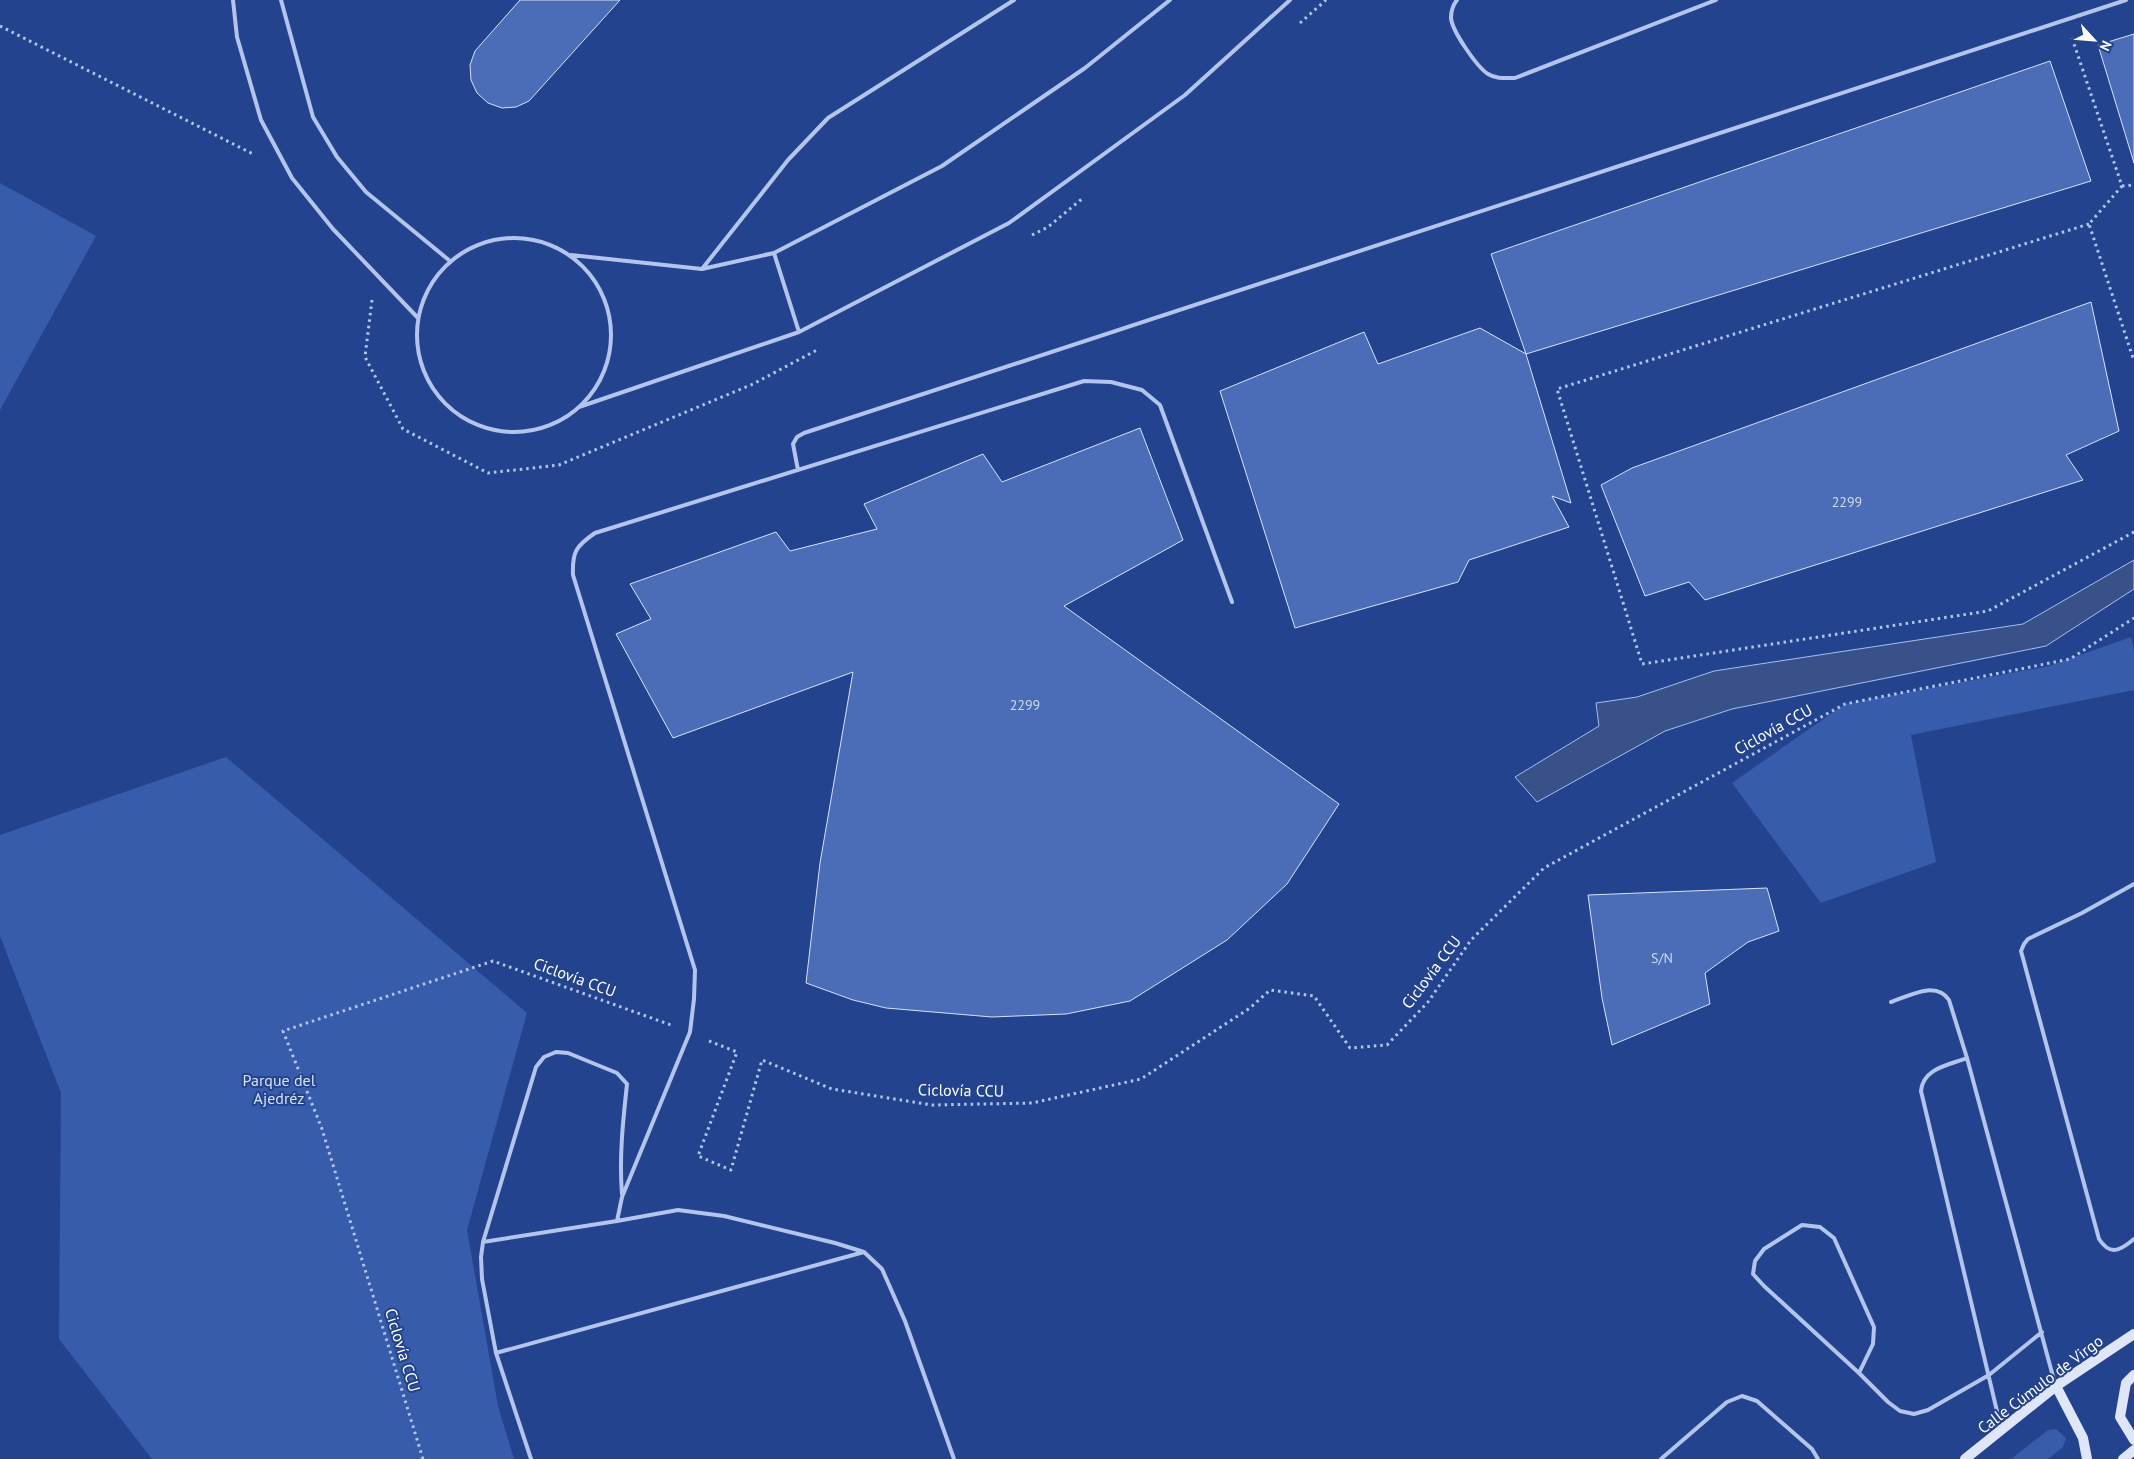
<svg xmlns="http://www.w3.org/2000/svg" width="2134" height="1459" viewBox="0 0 2134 1459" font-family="'PT Sans',sans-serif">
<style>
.green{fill:#375cac}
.water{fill:#395189;stroke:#a7beed}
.building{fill:#4b6cb6;stroke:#d8e2f9}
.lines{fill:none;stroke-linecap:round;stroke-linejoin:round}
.path{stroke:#b3c5ec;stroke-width:3;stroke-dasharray:2.5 4;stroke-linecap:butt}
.service{stroke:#b3c5ec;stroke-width:4}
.secondary{stroke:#dfe6f9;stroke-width:10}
.labels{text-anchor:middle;stroke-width:4;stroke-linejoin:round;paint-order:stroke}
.number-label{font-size:14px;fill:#d2daed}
.street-label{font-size:16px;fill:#fff;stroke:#23438f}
.park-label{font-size:16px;fill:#d8e2f9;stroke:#23438f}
</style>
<rect width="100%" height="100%" fill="#23438f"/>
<path class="green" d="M0 183 96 236 0 410Z
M2131 637 2134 651V690L1911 735 1936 862 1821 903 1732 783 1845 704 2049 666Z
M226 757 527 1013 467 1230 498 1406 514 1459H152L59 1339 61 1093 0 936V835Z
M2056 1429 2066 1438 2063 1447 2048 1459H2011L2048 1430Z"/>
<path class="water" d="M2134 560V589L2046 646 1732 709 1665 731 1537 802 1515 777 1599 726 1596 703 1637 697 1714 671 2023 624Z"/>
<path class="building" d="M520 0H620L529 101 516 107 502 108 488 103 477 93 471 80 470 65 475 51Z
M2134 34V163L2098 45Z
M2050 61 2091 181 1526 354 1491 254Z
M2091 302 2119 431 2066 455 2083 480 1705 600 1689 582 1645 596 1601 485 1632 468Z
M1480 328 1526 354 1571 503 1552 496 1569 527 1469 560 1458 582 1295 628 1220 391 1364 332 1378 364Z
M1140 428 1183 540 1064 606 1339 804 1287 884 1227 940 1130 1001 1066 1014 992 1017 886 1008 853 1000 806 983 820 863 853 672 673 738 616 634 651 619 630 584 776 532 790 551 877 529 864 504 983 454 1002 482Z
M1767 888 1779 931 1748 942 1705 973 1710 1004 1612 1045 1602 998 1588 895Z"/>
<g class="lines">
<path class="path" d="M1300 23 1326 0
M0 26 255 155
M2072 38 2122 186 2089 224 2134 361
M2122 186 2134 185
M2089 224 1557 389 1642 664 1988 611 2134 532
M1032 235 1048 227 1083 198
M372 300 365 357 403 429 488 473 559 465 753 384 817 350
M709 1041 737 1052 698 1156 731 1170 762 1060 832 1089 932 1105 1032 1103 1141 1079 1250 1008 1270 990 1314 996 1350 1048 1387 1045 1428 1002 1471 940 1544 868 1845 704 2070 659 2134 618
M423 1459 322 1129 283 1031 493 961 671 1025"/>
<path class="service" d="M233 0 237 37 261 120 292 178 333 229 418 318
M281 0 313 117 337 157 366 192 450 261
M1457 0C1453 5 1451 12 1451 18 1452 31 1477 67 1488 74 1496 79 1505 78 1515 78L1716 0
M417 335a97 97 0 1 1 194 0a97 97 0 1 1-194 0Z
M774 253 799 332
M571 255 702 269 774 253 942 166 1085 68 1170 0
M702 269 788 160 828 118 1014 0
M579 407 799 332 1009 223 1185 95 1290 0
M798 470 793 444 797 437 804 433 2126 0
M2134 884 2082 913 2028 939 2024 944 2021 951 2099 1239C2110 1256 2120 1251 2134 1239
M1891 1002C1909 996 1936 980 1949 1000L1967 1058 2055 1384
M1967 1058C1949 1065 1923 1068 1921 1091L2001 1428
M483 1242 617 1221
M496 1353 864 1252
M1859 1373 1873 1344 1874 1327 1834 1238 1820 1227 1802 1225 1764 1249 1755 1261 1753 1274 1764 1286 1859 1373 1888 1402 1900 1411 1914 1414 1928 1410 1989 1375 2042 1332
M531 1459 496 1353 482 1279 481 1257 483 1242 536 1067 544 1057 556 1052 568 1053 617 1073 627 1084C623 1121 619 1157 622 1194
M954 1459 905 1321 882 1269 864 1252 835 1243 724 1216 678 1210 617 1221 622 1197 690 1032 694 999 695 970 573 575C572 552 576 546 595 533L1084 381 1111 382 1142 390 1160 405 1232 602
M1661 1459 1727 1402 1742 1396 1757 1401 1812 1449 1818 1459"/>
<path class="secondary" d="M2134 1375 2126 1383 2120 1417 2134 1440
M2056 1386 2083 1438 2087 1459
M1965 1459 2056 1386 2134 1334
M2123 1459 2134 1450"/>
</g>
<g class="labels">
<g class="number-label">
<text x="1847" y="507">2299</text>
<text x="1025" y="710">2299</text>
<text x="1662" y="963">S/N</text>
</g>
<g class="street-label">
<text transform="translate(1773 729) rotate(-29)" y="6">Ciclovía CCU</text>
<text transform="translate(1431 972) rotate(-53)" y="6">Ciclovía CCU</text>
<text transform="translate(575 977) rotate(20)" y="6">Ciclovía CCU</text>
<text transform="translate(961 1090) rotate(1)" y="6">Ciclovía CCU</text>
<text transform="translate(403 1350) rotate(73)" y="6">Ciclovía CCU</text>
<text transform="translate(2040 1384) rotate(-37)" y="6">Calle Cúmulo de Virgo</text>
</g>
<g class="park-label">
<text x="279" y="1086">Parque del<tspan x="279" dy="18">Ajedréz</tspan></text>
</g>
</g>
<g transform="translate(2094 40) rotate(116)" stroke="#23438f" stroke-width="4" paint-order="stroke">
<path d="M0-4L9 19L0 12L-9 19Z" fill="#ffffff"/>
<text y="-8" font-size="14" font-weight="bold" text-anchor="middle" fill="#ffffff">N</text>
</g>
</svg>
